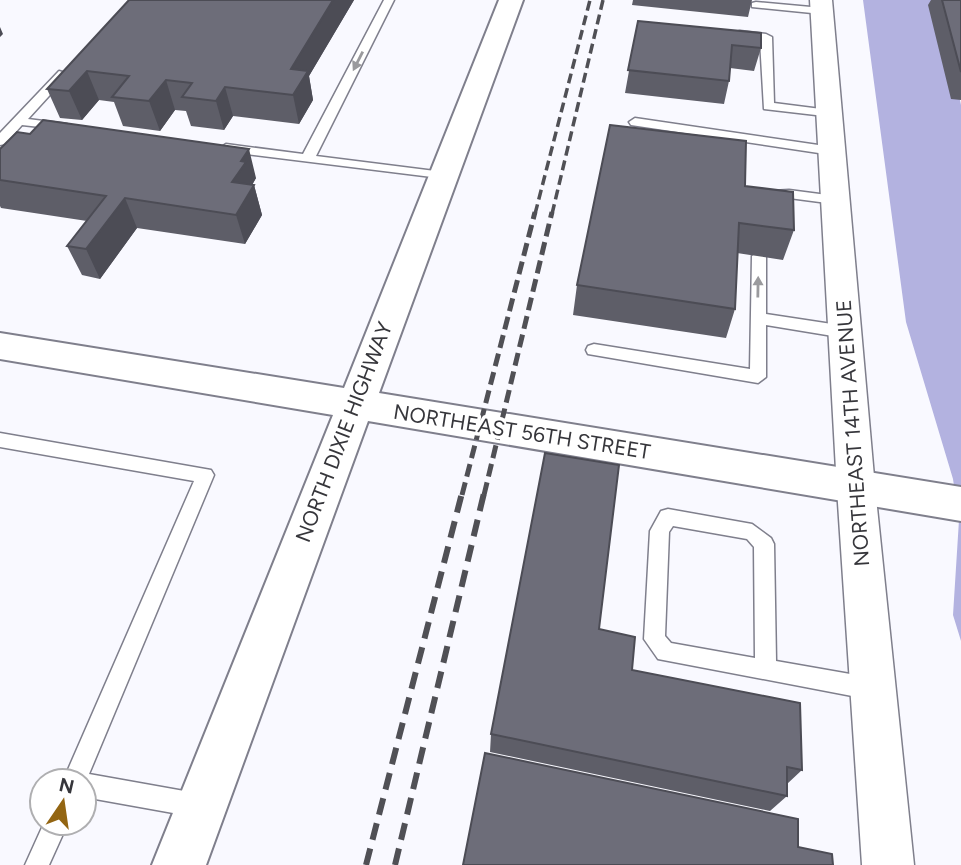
<svg xmlns="http://www.w3.org/2000/svg" width="961" height="865" viewBox="0 0 961 865" font-family="Figtree,sans-serif">
<style>
.water{fill:#b3b2e0}
.lines{fill:none;stroke-linecap:round;stroke-linejoin:round}
.lane-casing{stroke:#7f7f8c;stroke-width:3}
.street-casing{stroke:#7f7f8c;stroke-width:3}
.secondary-casing{stroke:#7f7f8c;stroke-width:4}
.lane{fill:#fff;fill-rule:evenodd}
.street{fill:#fff;fill-rule:evenodd}
.secondary{fill:#fff;fill-rule:evenodd}
.rail-far2{stroke:#505055;stroke-width:3.5;stroke-dasharray:10 5;stroke-linecap:butt}
.rail-far1{stroke:#505055;stroke-width:5;stroke-dasharray:13 6;stroke-linecap:butt}
.rail{stroke:#505055;stroke-width:6;stroke-dasharray:17 9;stroke-linecap:butt}
.wall{fill:#5e5e68}
.shaded-wall{fill:#4c4c55}
.building{fill:#6d6d79;stroke:#4c4c55;stroke-width:2}
.oneway{fill:#9a9a9d}
.labels{text-anchor:middle;stroke-width:7;stroke-linejoin:round;paint-order:stroke}
.street-label{font-size:21px;fill:#36363b;stroke:#fff}
</style>
<rect width="100%" height="100%" fill="#f9f9ff"/>
<path class="water" d="M863 0H961L939 4 961 105V641L953 615 959 520 953 479 906 322Z"/>
<g class="lines">
<defs>
<path id="lane" d="M384 0H394L316 156 443 172 448 173V179L221 151 220 148 226 144 303 154Z
M756 2 822 8 827 11 822 14 752 7V3Z
M740 31 766 34 772 37 774 103 829 110 835 114 833 117 764 109 760 40 736 36V32Z
M59 71 69 74 28 119 67 124V130L22 125 5 144 0 145V133Z
M635 118 832 147 839 151 832 155 631 125 629 122Z
M789 190 835 196 842 200 835 204 789 198 772 199 765 195 772 191Z
M759 251 766 256V314L845 326 851 328 853 332 851 336 845 338 766 325V377L758 383 588 354 586 350 588 346 594 344 750 369 752 256Z
M0 433 211 470 214 475 89 774 201 794 209 798 213 806 209 814 201 818 84 797V781H63L194 481 0 447Z
M668 509 752 524 771 538 774 544 776 661 873 678 881 681 884 689 881 697 873 700 658 659 644 639 650 531 661 511ZM673 526 747 539 754 547 755 658 671 643 665 636 669 532Z
M44 823H68L49 865H25Z"/>
<path id="street" d="M810 0H832L875 488 914 865H862L837 488Z"/>
<path id="secondary" d="M499 0H523L379 393 961 487V521L368 421 206 865H152L333 415 0 359V333L344 388Z"/>
</defs>
<use href="#lane" class="lane-casing"/>
<use href="#street" class="street-casing"/>
<use href="#secondary" class="secondary-casing"/>
<use href="#lane" class="lane"/>
<use href="#street" class="street"/>
<use href="#secondary" class="secondary"/>
<path class="rail-far2" d="M535 214 590 0
M552 214 603 0"/>
<path class="rail-far1" d="M462 495 535 212
M484 495 552 212"/>
<path class="rail" d="M366 865 462 493
M395 865 484 493"/>
</g>
<path class="wall" d="M129 0H354L309 76 313 100 299 124 233 116 224 130 191 126 186 111 175 110 160 131 123 126 114 102 99 100 82 120 60 118 47 89Z
M633 0H752L748 17 632 5Z
M931 0H961V100L951 99 928 5Z
M638 21 761 48 754 71 730 68 729 81 724 104 625 93Z
M0 149 256 178 252 185H254L262 215 245 244 137 228 100 279 82 275 67 246 87 221 1 208 0 206Z
M745 186 794 230 783 260 737 253 735 309 726 338 573 315 577 285Z
M599 629 632 670 802 770 787 784V796L770 811 490 752 491 734Z"/>
<path class="shaded-wall" d="M333 0H354L309 76 313 100 299 124 293 95 291 69Z
M0 27 3 34 0 37Z
M87 71 99 100 82 120 69 91Z
M166 80 175 110 160 131 149 101Z
M225 87 233 116 224 130 216 101Z
M249 149 256 178 252 185H254L262 215 245 244 236 215 232 182 241 161Z
M125 198 137 228 100 279 86 249Z"/>
<path class="building" d="M129 0H333L291 69 308 71 293 95 225 87 216 101 182 97 192 83 166 80 149 101 112 97 129 76 87 71 69 91 47 89Z
M942 0H961V72Z
M638 21 761 33V48L732 45 729 81 628 70Z
M43 120 249 149 241 161 246 162 232 182 254 185 236 215 125 198 86 249 67 246 106 196 0 180V149L17 132 30 134Z
M610 125 746 141 745 186 793 192 794 230 739 223 735 309 577 285Z
M545 453 619 465 599 629 635 637 632 670 800 703 802 770 787 767V796L491 734Z
M485 753 798 819V847L832 854 833 865H463Z"/>
<defs><path id="oneway-solid" d="M-6-.8H1V-3.2L6.5 0L1 3.2V.8H-6Z" transform="scale(1.75)"/></defs>
<g class="oneway">
<use href="#oneway-solid" transform="translate(358 61) rotate(117)"/>
<use href="#oneway-solid" transform="translate(758 287) rotate(-89)"/>
</g>
<g class="labels">
<g class="street-label">
<text transform="translate(344 432) rotate(-69)" y="7">NORTH DIXIE HIGHWAY</text>
<text transform="translate(522 432) rotate(9)" y="7">NORTHEAST 56TH STREET</text>
<text transform="translate(853 433) rotate(-94)" y="7">NORTHEAST 14TH AVENUE</text>
</g>
</g>
<g transform="translate(63 802) rotate(13)"><circle r="33" fill="#ffffff" stroke="#afafb1" stroke-width="2"/>
<path d="M0-5L12 26L0 18L-12 26Z" fill="#936512"/>
<text y="-10" font-size="19" font-weight="bold" text-anchor="middle" fill="#36363b">N</text>
</g>
</svg>
